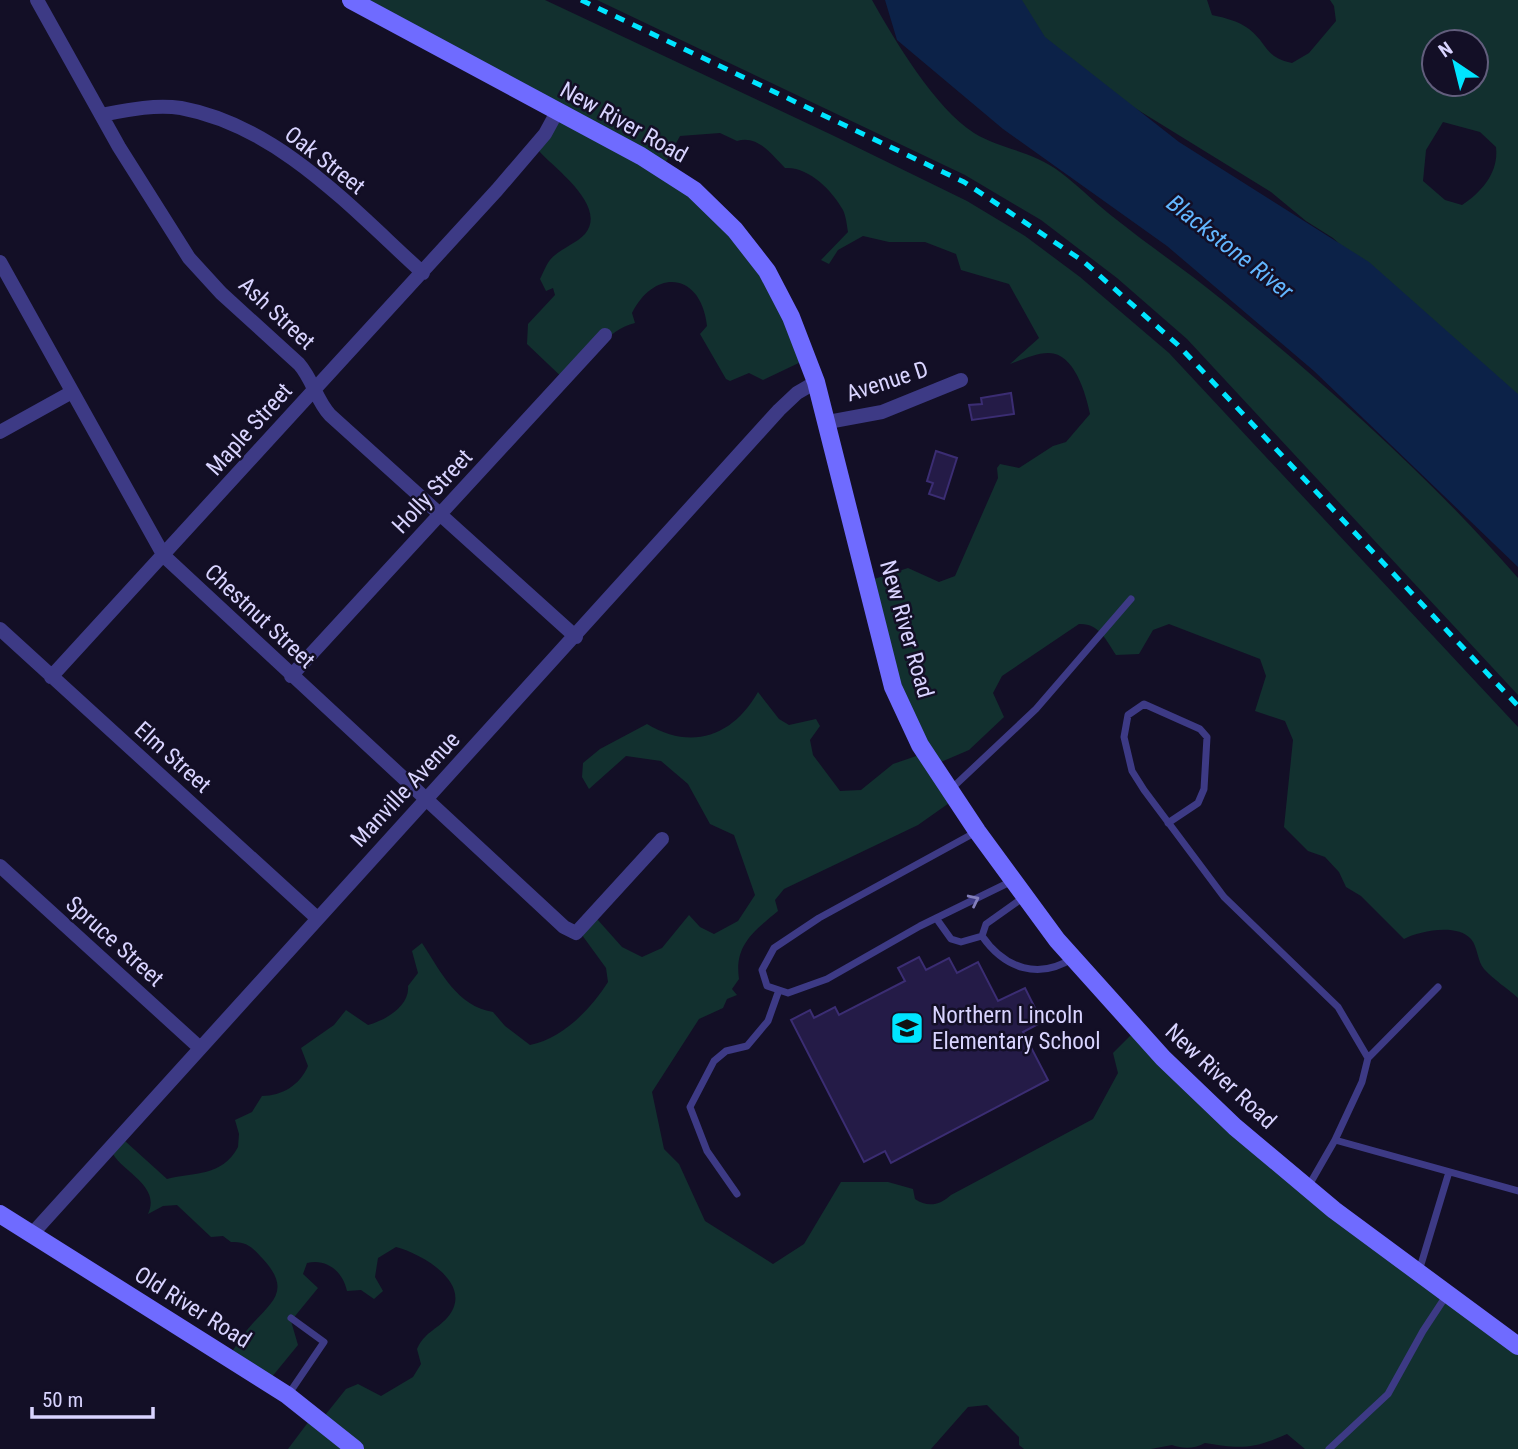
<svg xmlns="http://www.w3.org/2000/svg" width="1518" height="1449" viewBox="0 0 1518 1449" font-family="'Roboto Condensed',sans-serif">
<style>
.green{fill:#12302f;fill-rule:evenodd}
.water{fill:#0c2248}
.building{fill:#241b47;stroke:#3b2d73;stroke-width:2}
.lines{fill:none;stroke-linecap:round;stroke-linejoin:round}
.lane{stroke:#3d3a85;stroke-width:7}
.street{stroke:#3d3a85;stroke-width:14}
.secondary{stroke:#6f6bff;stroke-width:18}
.rail{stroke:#00e5ff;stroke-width:5;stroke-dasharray:10 9;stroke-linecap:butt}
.oneway{stroke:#837fbc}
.labels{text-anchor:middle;stroke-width:5;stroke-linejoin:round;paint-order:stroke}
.street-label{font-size:23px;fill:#d9d4ff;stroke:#130f26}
.poi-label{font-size:23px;fill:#d9d4ff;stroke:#130f26;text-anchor:start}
.water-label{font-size:24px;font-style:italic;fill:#62b6ff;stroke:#130f26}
</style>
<rect width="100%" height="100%" fill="#130f26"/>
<path class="green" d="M347 0H545L832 135 967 201 1025 236 1080 277 1169 353 1518 727V998C1507 988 1494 980 1484 969 1477 961 1478 947 1471 939 1457 923 1419 931 1404 939L1361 896 1346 887 1339 872 1325 857 1308 851 1284 827 1293 740 1285 721 1255 711 1266 676 1260 659 1169 624 1153 630 1139 654 1116 655C1106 640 1099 623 1079 624L1002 676 993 693 1004 717 969 750 934 765 952 801 918 825 784 889 775 900 778 911C754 931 734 945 739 979L732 989 737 995 727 999 723 1008 699 1019 652 1092 664 1149 679 1164 705 1221 773 1264 804 1244 841 1182H888L913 1189 915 1199C928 1208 940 1205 951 1195L1093 1119 1118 1073 1113 1053 1135 1031 1213 1107 1518 1345V1449H1305L1287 1434C1253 1449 1241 1449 1205 1443 1193 1449 1184 1449 1172 1445L1151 1449H1024L1019 1445V1437L987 1405 968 1407 931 1449H288L312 1417 322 1419 346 1389 358 1384 381 1396 413 1377 421 1364 417 1349C424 1333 436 1330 447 1318 476 1285 423 1254 396 1247L378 1258 375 1277 383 1291 374 1299 361 1290 347 1291C343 1272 327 1258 307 1263L303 1274 318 1288 291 1321 298 1345 271 1378 228 1358C234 1349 240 1339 247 1330 269 1303 294 1293 263 1259 253 1248 247 1241 231 1242L223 1236 211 1237 177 1205 163 1206 148 1214C161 1186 124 1173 113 1154L125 1141 167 1179C194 1172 222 1177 238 1147L239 1134 235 1120 252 1112 262 1096C282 1096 300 1085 308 1066L301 1048 334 1025 346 1010 368 1025C386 1020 410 1006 408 986L418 973 412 951 422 943C441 972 457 1006 493 1012L505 1026 530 1045C562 1039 591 1009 608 982L606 968 582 935 597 919 622 947 642 957 662 948 689 915 700 927 714 934 738 921 755 895 734 835 710 824 688 784 661 761 626 756 589 789 582 777 583 763 600 749 647 724C692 751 733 736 758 692L779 719 789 725 816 719 820 726 810 740 813 755 840 791 861 790 893 764 925 753 896 687 871 580 908 568 939 582 955 576 998 478 997 468 1000 464 1019 468 1053 446 1066 442 1090 414C1086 394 1074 352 1048 353 1036 353 1021 360 1010 364L1039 338 1009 284 961 270 956 254 925 242H889L863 236 838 250 829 264 821 260 848 232C847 226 846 216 843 210 832 190 808 166 785 168 771 154 758 135 737 141L720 133 680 136 662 169 691 193 767 278 805 360 763 380 749 373 730 381 726 379 700 334 707 326C701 272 655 268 632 313L635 323C607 329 586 363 568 383L527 344 528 324 555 295 553 288 546 291 540 279C543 273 546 265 550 260 559 249 576 244 585 234 608 206 555 169 539 151L557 119Z
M597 0H872C895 41 935 108 974 133 1000 149 1033 151 1060 172 1080 187 1097 205 1117 220 1152 248 1191 274 1226 303 1329 387 1431 478 1518 578V695L1187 339 1117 278 1041 220 965 175Z
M998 0H1207L1212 15C1226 18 1238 21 1249 29 1269 45 1264 57 1292 63L1309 53 1336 21 1334 6 1330 0H1518V400L1439 337 1333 238 1306 221 1271 192 1031 44ZM1434 42H1476V84H1434ZM1443 122 1480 132 1496 147C1499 172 1482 192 1462 205L1445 200 1423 181 1426 150Z"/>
<path class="water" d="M885 0H1022L1045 37 1179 142 1369 262 1518 394V567L1314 371 1167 246 1003 129 897 40Z"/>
<path class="building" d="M1011 393 1014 414 972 420 969 405 982 404 981 398Z
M936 451 957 458 944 499 929 494 933 483 927 481Z
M919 957 926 970 949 958 957 973 978 962 998 1001 1025 988 1042 1022 1023 1032 1048 1080 891 1163 885 1151 864 1162 791 1020 810 1010 814 1018 835 1007 839 1015 905 981 898 968Z"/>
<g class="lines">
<path class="lane" d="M950 790 1036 709 1131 599
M1168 823 1198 803 1204 789 1207 737 1200 729 1144 704 1128 715 1124 737 1132 771 1144 790 1224 897 1338 1007 1368 1058 1362 1082 1335 1140 1518 1191
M976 832 819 918 774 948 762 970 767 986 788 993 827 979 920 926 1012 881
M936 918 951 939 961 942 982 936
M982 936C1005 969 1039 980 1073 958
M982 936 986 924 1024 897
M1368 1058 1438 987
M1308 1187 1335 1140
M737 1194 707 1151 690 1107 714 1061 726 1051 747 1046 768 1021 779 990
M1419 1271 1449 1172
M288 1395 324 1342 291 1318
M1329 1449 1388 1394 1423 1331 1448 1293"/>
<path class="street" d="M37 0 119 147 189 258 221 293 299 364C313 380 316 400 330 415L576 637
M101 115C127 110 155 104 181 108 279 126 352 209 423 273
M0 262 164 556 564 927 576 933 662 839
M828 422 882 412 961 380
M0 432 72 392
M0 629 317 918
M291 676 605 335
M51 677 497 190 545 134 557 112
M0 866 200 1048
M32 1234 779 410 797 393 816 382"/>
<path class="secondary" d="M351 0 641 156 694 190 735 230 767 271 791 317 816 382 893 687 920 745 977 831 1057 940 1163 1058 1235 1127 1334 1210 1518 1346
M0 1214 287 1395 355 1449"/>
<path class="rail" d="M581 0 964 182 1083 261 1178 345 1518 706"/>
</g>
<defs><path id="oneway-chevron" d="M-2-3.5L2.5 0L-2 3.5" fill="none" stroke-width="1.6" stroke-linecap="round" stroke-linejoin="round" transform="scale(1.75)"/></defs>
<use class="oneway" href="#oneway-chevron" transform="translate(974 900) rotate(-26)"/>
<defs>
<symbol id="school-square" viewBox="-11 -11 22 22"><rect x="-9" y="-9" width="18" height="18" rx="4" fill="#00e5ff" stroke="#130f26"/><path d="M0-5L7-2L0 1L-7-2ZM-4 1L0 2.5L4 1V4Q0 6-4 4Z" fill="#111"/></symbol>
</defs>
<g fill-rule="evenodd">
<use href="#school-square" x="888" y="1009" width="38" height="38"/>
</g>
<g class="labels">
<g class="street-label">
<text transform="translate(624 122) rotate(29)" y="8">New River Road</text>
<text transform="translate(325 160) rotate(38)" y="8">Oak Street</text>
<text transform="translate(277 313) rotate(43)" y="8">Ash Street</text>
<text transform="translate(887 381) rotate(-18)" y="8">Avenue D</text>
<text transform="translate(249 429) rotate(-48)" y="8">Maple Street</text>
<text transform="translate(432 491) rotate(-47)" y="8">Holly Street</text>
<text transform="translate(260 616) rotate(43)" y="8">Chestnut Street</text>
<text transform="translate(907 629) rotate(74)" y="8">New River Road</text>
<text transform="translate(173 757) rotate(42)" y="8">Elm Street</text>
<text transform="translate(405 789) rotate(-47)" y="8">Manville Avenue</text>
<text transform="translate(115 941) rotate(42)" y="8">Spruce Street</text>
<text transform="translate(1221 1076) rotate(43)" y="8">New River Road</text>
<text transform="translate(193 1307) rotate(32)" y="8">Old River Road</text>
</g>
<g class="poi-label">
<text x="932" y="1023">Northern Lincoln<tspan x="932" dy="26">Elementary School</tspan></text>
</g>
<g class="water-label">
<text transform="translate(1230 247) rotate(38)" y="8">Blackstone River</text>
</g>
</g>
<g transform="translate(1455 63) rotate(325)"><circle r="33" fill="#130f26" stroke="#625e7d" stroke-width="2"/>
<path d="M0-5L12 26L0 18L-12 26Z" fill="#00e5ff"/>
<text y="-10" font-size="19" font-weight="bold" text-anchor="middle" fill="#d9d4ff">N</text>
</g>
<path d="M32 1407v10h121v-10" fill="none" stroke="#d9d4ff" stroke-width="3.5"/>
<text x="42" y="1407" font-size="21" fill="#d9d4ff" stroke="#130f26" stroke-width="5" paint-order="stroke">50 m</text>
</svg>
